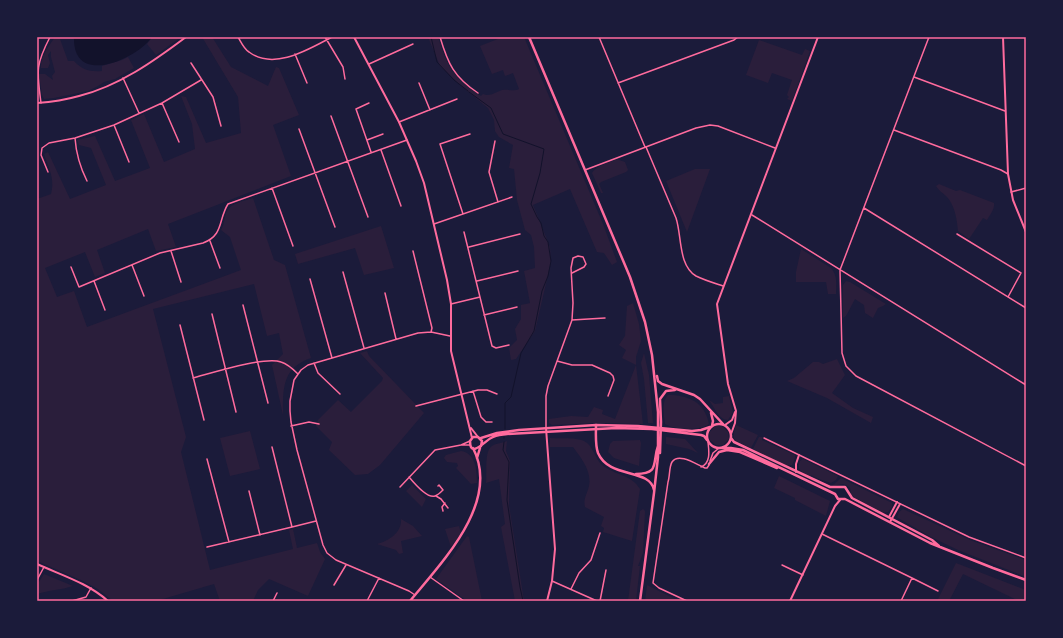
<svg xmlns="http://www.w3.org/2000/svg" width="1063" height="638" viewBox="0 0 1063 638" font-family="'Varela Round',sans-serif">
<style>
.green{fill:#2a1e3b}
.water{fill:#12122b}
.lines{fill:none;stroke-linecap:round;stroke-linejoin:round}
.stream{stroke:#12122b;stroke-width:1}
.minor{stroke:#ff6b9d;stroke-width:1.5}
.tertiary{stroke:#ff6b9d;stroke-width:2}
.secondary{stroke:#ff6b9d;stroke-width:2.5}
.trunk{stroke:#ff6b9d;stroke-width:2.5}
.neatline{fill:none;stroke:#ff6b9d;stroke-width:1.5}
</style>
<rect width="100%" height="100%" fill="#1b1b3a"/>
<path class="green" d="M55 37H58L60 39 68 61H74C82 70 90 72 102 71V66L122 60 128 57 134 68 115 79 104 82 98 86 88 91 54 98 44 99 42 95 39 74H45L53 80 52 76 55 72 51 57V51L48 55 50 63 48 68H41C40 57 49 46 55 37Z
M152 37H181L156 55 147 44Z
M202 37H212L231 67 268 86 276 67 279 68 299 115 273 125 291 176 168 224 176 247 156 251 148 229 97 250 105 273 95 277 85 252 45 268 57 297 74 291 87 327 241 270 230 237 221 230C225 223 224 217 227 211 231 203 244 201 253 198L274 260 285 265 311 358C282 368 283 388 283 415L272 365 283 354 279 333 267 336 254 284 153 309 186 437 181 452 210 570 293 549 289 530 293 529 297 548 317 543 320 552 325 559 308 596 269 579 258 590 253 601H220L214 584 156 601H113L98 589 83 581 37 561V199L51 194C55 178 49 169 44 154L48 152 70 199 106 185 91 148 79 145 77 140 95 136 115 181 150 168 131 120 144 114 164 162 195 149 192 124 181 96 186 97 206 143 241 133 238 97Z
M428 37H438C448 69 453 77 481 96L483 94C490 97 496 92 502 90 509 89 513 92 519 89L513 73 505 76 503 70 492 74 480 46 503 37H524L603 224 617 262 612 265 604 253 597 252 570 189 533 205 550 247 551 262 535 331 516 359 511 360 509 348 517 340 515 329 521 319V305L530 303 524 271 535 268 534 247 531 235 525 230 517 200 514 169 509 168 513 145 499 137 495 131 494 120 488 108 461 86 440 66Z
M759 40 802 55 805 49 810 51 792 101 787 99 789 97 787 95 792 80 772 73 768 83 746 75Z
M615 160H619L625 162 628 170 626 172 601 182 599 184 603 193H601L592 173C596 166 608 163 615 160Z
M695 169H710L687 232 666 181Z
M939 184 956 191 960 190 994 203C995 209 990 215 987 220L983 218 969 239 958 231C957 220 955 206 947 197 943 193 939 191 936 186Z
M381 226 394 268 364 275 355 248 298 264 295 254Z
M801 249 831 268C838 276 836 285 836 294H828L826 282H796V272Z
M846 281 850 282 886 304 883 306 878 308 873 318 865 313 864 305 855 299 846 316 843 318V285Z
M633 303 639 324 641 341 636 357V365L643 424 596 423 552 425 549 423V419L571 416 588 417 594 407 603 410 602 414 615 419 636 365 622 358 626 350 619 345 625 336 627 306Z
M367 351 369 356 424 413 380 465 368 474 355 475 329 450 332 442 316 426 318 420 338 400 351 412 382 381 383 378 360 353Z
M644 353 649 375 653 423H648L644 379 641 363Z
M837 359 845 375 832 393 853 408 873 417 871 423 827 398 787 381 794 378 813 362H819L823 364Z
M668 395C688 395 705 402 709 424 701 431 674 430 665 424 664 415 661 402 668 395Z
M729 396 733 412 728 420C719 420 714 407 709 400L715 404 723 403V397Z
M736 425 758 435 751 448C736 441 730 444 736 425Z
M715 426H722L728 432 729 439 723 445H716L710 440 709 433Z
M250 431 260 469 230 476 220 438Z
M666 437 685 439 698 453 689 449 666 444Z
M759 437H763L762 440 795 455V458L792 465C782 467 762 454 753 449Z
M550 438C561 439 574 437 584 441 593 445 595 459 602 465 616 476 631 474 640 489L632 541 603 532 604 528 601 526 604 517 585 507C583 498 587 495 589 486 592 471 581 458 573 447H550Z
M640 440 641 443 639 466 614 458 608 452 610 444 613 441Z
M507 441 506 451 510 461 509 505 524 601H515L501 527 505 524 499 479 486 483C487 473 484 451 492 446 496 443 503 443 507 441Z
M461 451C476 453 477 471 477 483L471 484 456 468 458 466 457 463 447 462 444 458 446 455Z
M803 459 838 476 836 480 831 483 819 479 811 475 809 477C802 472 796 470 800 461Z
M779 476 830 501 826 516 795 500V498L774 488Z
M841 478 892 503V507L888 512 882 513 855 498 851 494 850 488 846 485 843 484 832 486Z
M412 485 426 499 422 507 406 491Z
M643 509 645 511 643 553 638 566H640L636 601H628L640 511Z
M903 509 970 540 1026 560V577L958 550 931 537 898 518 897 517 899 512Z
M401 519 413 526 422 536 401 541 403 553 399 554 396 550 377 544C388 541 402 533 401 519Z
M459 526 461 533 451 547 445 529Z
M467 536 469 537 482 601H467L436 579Z
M956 563 1026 590V601H1019L963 574 949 601H937Z
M44 574 73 586C61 590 49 590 37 594L39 601H37V585Z
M647 585 679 601H645Z"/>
<path class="water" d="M71 37H152C137 59 74 87 74 39Z"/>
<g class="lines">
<path class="stream" d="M431 37 437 62 454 80 468 91
M469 92 491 108 503 134 544 149 540 173 531 204 537 217 541 223 544 236 548 242 551 261 548 276 542 291 534 331 521 353 511 397 505 403V429
M504 437V438
M504 442 503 450 509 462 507 500 520 587 523 601"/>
<path class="minor" d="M238 37C241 42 244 49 249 52 274 71 309 49 332 37
M325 37 343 67 345 79
M440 37C448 64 454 77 478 93
M599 37 645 147
M929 37 840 270 842 353 846 366 856 376 1026 466
M295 54 307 83
M191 63 213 97 221 126
M369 64 413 44
M914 77 1005 111
M123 78 139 113
M419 83 430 110
M618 83 734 40 738 37
M41 103C37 71 35 66 50 37
M162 103 179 142
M369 103 356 109 371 152
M331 116 368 217
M399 122 457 99
M114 125 129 162
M299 129 335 227
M894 130 1001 170 1008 174
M75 138C76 153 80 167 87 181
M367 140 383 134
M495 141 489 172 498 202
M646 147 676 218C682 236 678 265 696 276 704 280 714 283 723 286
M381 150 401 206
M585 170 696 128 710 125 718 126 775 148
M48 172 41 155 42 148 49 143 75 138 114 125 162 103 201 80
M272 188 293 246
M1011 192 1026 188
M864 208 1026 308
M463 214 440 144 470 134
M752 215 1026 385
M434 224 512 197
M464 232 492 346 496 348 509 345
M957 234 1021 273 1008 297
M210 241 220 268
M469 247 520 234
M171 251 181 282
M413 251 432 328 431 332
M132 265 144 296
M71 267 79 287 160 253 203 243C224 235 218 220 228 204L407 140
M343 272 364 348
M310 279 332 358
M94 281 105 310
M477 281 518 271
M385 293 396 339
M451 304 480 297
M243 305 268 403
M212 314 236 412
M484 315 517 307
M572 320 605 318
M180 325 204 420
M557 361 572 365H592L610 373 613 376 614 380 608 396
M314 363 318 373 340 394
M193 378C212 373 265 356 281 362 288 364 293 369 298 374
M473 391 481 417 486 422H492
M416 406 478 390H487L497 394
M291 426 309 422 319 424
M546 428V396L548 386 572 320 573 303 571 268 573 258 578 256 583 257 586 264 584 267 572 273
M764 438 969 537 1026 558
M461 445 470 441
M272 447 292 527
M207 459 229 542
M710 461 713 453 719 448
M701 467C711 463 709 451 708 442
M409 477C414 483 427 499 435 496 438 495 441 492 443 490L439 485 438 486
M400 487 435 450 461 445H470
M249 491 260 535
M436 496 441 499 448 508
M443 511 442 507 445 503
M822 534 912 578 901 601
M207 547 292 527 316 521
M782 565 803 575
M430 577 464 601
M912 578 938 591
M37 580 44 567
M552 581 597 601
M334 585 346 565
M571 589 579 573 591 560 600 533
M415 595 409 591 336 560 327 553 323 545 297 450 291 422 290 411V401L294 380 301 370 308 365 418 333 431 332 450 336
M72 601 86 597 91 588
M273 601 277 593
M367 601 379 578
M600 601 606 570
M687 601 659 588 653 583 668 482C670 476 669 467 672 462 679 452 697 465 705 468H707L709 465"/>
<path class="tertiary" d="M354 37 399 122 416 161 424 183 447 280 451 304V351L472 438
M1003 37 1008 174 1013 200 1026 232
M37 103C51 102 65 100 79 96 119 86 154 61 186 37
M725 425 732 420 735 412
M471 428 478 437
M546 428 555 549 552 581 547 601
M731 434 735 423 736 411 728 384 717 304 818 37
M796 472V464L799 455
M889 517 897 502
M890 522 900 504
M37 564C61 575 88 583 108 601
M790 601 835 506 840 500"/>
<path class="secondary" d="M707 436a12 12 0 1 1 24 0a12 12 0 1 1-24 0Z
M481 438 497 433 519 430 596 425 638 426 692 431 701 430 710 427
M731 438 734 442 830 487H845L852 498 932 540 939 546
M481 446 482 441 478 437H473L470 441C470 459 485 441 491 438 496 435 501 435 507 434L616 428 652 429 701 435 704 436 707 440
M721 448H731L743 450 835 494
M477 458 480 448
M709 464 719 452 727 450 740 452 777 468
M835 494 838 499H845L930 543 993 568 1026 580
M410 601C442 562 501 502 473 448"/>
<path class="trunk" d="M529 37 630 277 645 322 652 355 658 412V457L654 493 640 601
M657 376 658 381 662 384 694 395 700 399 723 424
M711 413 713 421 712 426
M596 425C596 434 595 445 598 453 609 479 650 468 654 490
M660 453 661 422 660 399 666 391 675 390
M636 474C660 474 652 463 658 446"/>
</g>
<rect width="1063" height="638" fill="none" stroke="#1b1b3a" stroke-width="76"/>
<rect x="38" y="38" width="987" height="562" class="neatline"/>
</svg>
